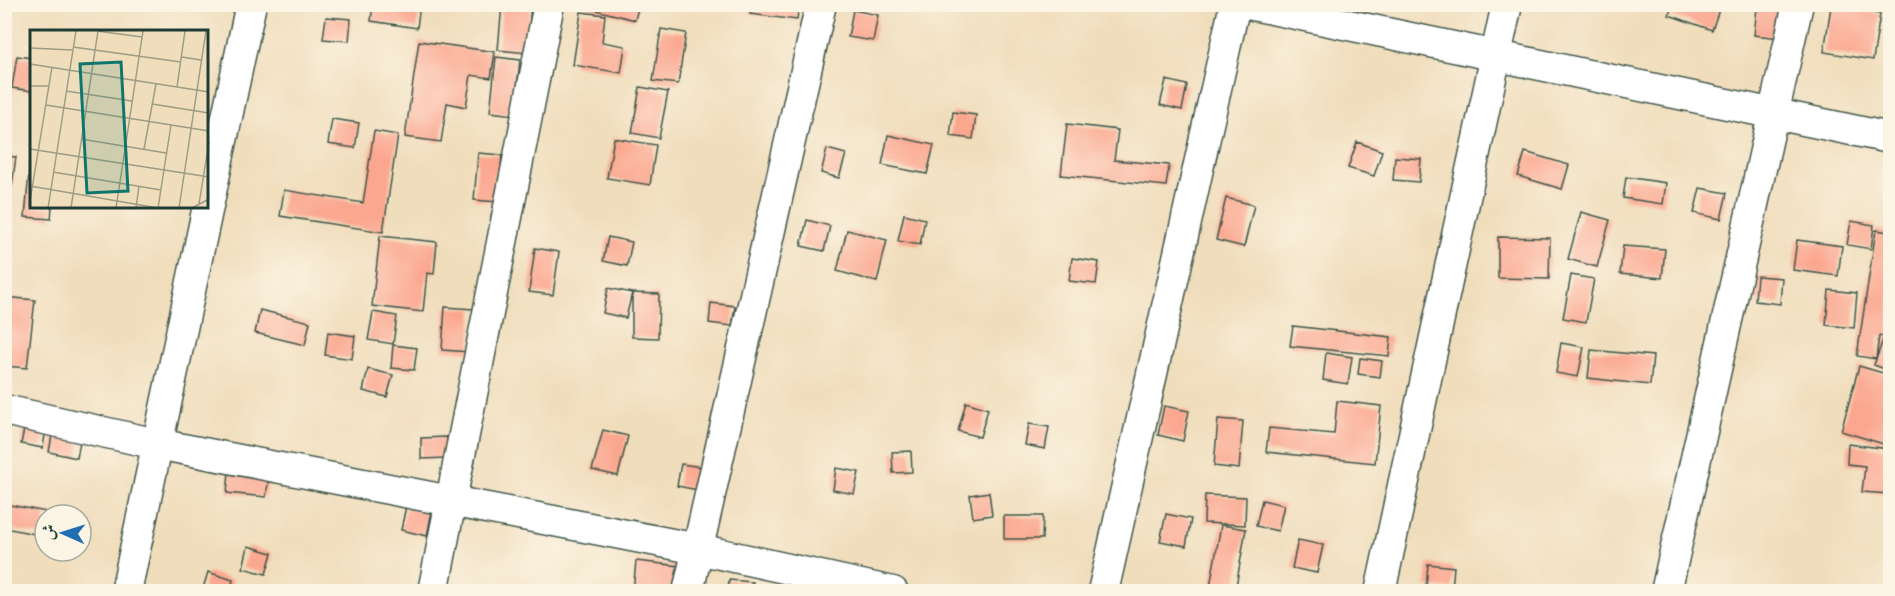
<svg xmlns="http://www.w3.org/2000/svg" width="1895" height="596" viewBox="0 0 1895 596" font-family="'IM FELL English',Amiri,serif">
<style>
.building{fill:#fba68e}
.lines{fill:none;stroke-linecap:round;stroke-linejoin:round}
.street-casing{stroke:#3e5548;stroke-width:33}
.street{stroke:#fff;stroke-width:30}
.inset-road{fill:none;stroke:#9c9d85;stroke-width:1.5}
.view{fill:#0f766e;fill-opacity:0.15;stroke:#0f766e;stroke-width:3}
.inset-edge{fill:none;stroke:#1f3d34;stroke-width:3}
</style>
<rect width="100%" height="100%" fill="#fcf5e5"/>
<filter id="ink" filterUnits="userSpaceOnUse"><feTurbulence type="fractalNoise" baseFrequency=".0167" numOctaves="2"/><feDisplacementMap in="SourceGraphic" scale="12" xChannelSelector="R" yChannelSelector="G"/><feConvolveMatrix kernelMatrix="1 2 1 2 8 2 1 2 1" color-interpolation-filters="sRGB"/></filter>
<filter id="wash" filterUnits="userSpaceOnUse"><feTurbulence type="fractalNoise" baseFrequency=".008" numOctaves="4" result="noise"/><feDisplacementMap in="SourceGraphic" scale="24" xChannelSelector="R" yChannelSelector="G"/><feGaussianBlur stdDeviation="1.35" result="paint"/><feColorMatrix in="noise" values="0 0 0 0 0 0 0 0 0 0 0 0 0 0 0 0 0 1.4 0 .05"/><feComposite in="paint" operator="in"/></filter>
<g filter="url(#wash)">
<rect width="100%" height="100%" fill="#f0ddbb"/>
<g id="blocks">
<path class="building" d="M373 4H420L417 28 371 21Z
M502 4H531L527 53 498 50Z
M584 4H639L635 20 584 7Z
M751 4H799L797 20 750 14Z
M1673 4H1721L1712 30 1669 15Z
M1831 6 1880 14 1873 60 1824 52Z
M1757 8 1784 11 1780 38 1754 35Z
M853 10 878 15 873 41 848 37Z
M581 12 605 15 602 42 625 46 621 73 573 65Z
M326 17 351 19 349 41 323 39Z
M661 29 686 33 678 84 653 81Z
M419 41 495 52 491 78 471 75 466 107 447 103 441 142 405 137Z
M17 56 32 58V91L12 88Z
M496 57 520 60 514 115 490 112Z
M1166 80 1187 85 1182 110 1160 105Z
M640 87 668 92 659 138 632 133Z
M953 112 976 115 973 139 950 136Z
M332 119 359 123 355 148 328 144Z
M1067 124 1118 130 1114 160 1169 165 1166 186 1061 175Z
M374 131 398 135 383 232 280 216 284 190 363 203Z
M888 135 934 145 927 174 882 165Z
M614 138 656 145 650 185 607 178Z
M1357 142 1382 151 1374 176 1348 168Z
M827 149 846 154 839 178 821 173Z
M1525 152 1569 165 1562 189 1518 176Z
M478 153 502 155 498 202 474 200Z
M4 156 16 157 12 186 4 185Z
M1395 157 1421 159 1419 182 1393 180Z
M30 162H32V207H52L51 219 25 217Z
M1626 177 1666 183 1663 204 1623 198Z
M1700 188 1727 193 1721 219 1694 213Z
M1226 198 1254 205 1244 247 1216 240Z
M1581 212 1610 220 1597 267 1568 259Z
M904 214 925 219 920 245 898 241Z
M807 220 830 226 824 251 801 246Z
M1851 221 1874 225 1871 249 1847 245Z
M847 230 887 240 877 282 837 271Z
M1876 230 1890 232V338L1879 336 1876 359 1857 356Z
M380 236 437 242 434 274 427 273 423 312 372 306Z
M608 237 632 242 627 266 603 261Z
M1498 237 1550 238 1549 279 1498 278Z
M1797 240 1842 246 1838 276 1793 270Z
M1623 246 1665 249 1662 278 1620 274Z
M535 248 559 252 553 295 529 292Z
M1072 258 1099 262 1096 284 1069 281Z
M1571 275 1594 279 1586 322 1563 318Z
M1757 276 1782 278 1780 304 1755 301Z
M608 288 632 293 626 318 603 313Z
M1829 290 1857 293 1854 328 1826 325Z
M632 293 659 294 658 338 632 337Z
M4 297 35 300 27 368 4 366Z
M711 303 735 306 732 326 709 323Z
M445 307 473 309 470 352 442 350Z
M260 310 310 322 305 345 255 333Z
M373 312 397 316 393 344 368 340Z
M1293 326 1391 337 1389 356 1290 346Z
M328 332 355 336 352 359 325 355Z
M1884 337 1890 339V371L1874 365Z
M1561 343 1584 347 1578 377 1556 373Z
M393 345 417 348 414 370 391 368Z
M1591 350 1653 356 1650 385 1588 378Z
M1326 353 1352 357 1348 384 1323 380Z
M1360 358 1382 361 1380 377 1358 374Z
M1859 366 1890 375V446L1841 431Z
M368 369 393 375 387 397 363 391Z
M1337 401 1381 406 1375 463 1266 452 1269 428 1334 434Z
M966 402 988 409 980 437 958 431Z
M1164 406 1189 411 1183 441 1158 435Z
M1218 419 1243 421 1239 469 1214 466Z
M25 424 46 428 43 448 21 444Z
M1029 424 1049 427 1045 449 1025 445Z
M53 430 81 436 77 458 49 452Z
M603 430 628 436 618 476 592 470Z
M447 437V458L421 459V438Z
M1848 444 1890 449V494L1862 492 1865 466 1847 464Z
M911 451 912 472 893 473 892 452Z
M681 464 702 467 698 490 677 486Z
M836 468 859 472 854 494 833 490Z
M229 472 269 476 266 497 227 493Z
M989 492 992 515 973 518 970 495Z
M1205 495 1246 497 1245 525 1204 523Z
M1262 500 1284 505 1278 531 1256 526Z
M5 504 57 514V515H45V536L5 528Z
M406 506 432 511 427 536 401 530Z
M1166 514 1191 519 1186 546 1160 541Z
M1004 516H1043L1042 539H1004Z
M1221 525 1246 529 1235 592H1209Z
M1298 540 1323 545 1317 573 1292 568Z
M248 546 272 553 266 574 243 568Z
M636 561 680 566 677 592H633Z
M1428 564 1454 567 1452 589 1426 587Z
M208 572 233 580 230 592H202Z
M729 580 753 582 752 592H728Z"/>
</g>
</g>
<g filter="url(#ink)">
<use href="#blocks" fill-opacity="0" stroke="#3e5548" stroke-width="1.5"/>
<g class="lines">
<defs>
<path id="street" d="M1248 4 1890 138
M4 410 157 444 698 549 893 592
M126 592 251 4
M433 592 549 4
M688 592 821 4
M1103 592 1235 4
M1380 592 1507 4
M1666 592 1798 4"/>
</defs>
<use href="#street" class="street-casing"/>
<use href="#street" class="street"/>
</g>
</g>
<g transform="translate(30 30)">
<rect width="178" height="178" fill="#f0ddbb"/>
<path class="inset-road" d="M67 1 112 7M43 17 151 32M0 18 42 20M152 27 171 30M0 34 179 62M0 56H19M147 57 155 1M36 61 102 71M122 74 179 83M16 75 179 101M51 109 136 123M0 119 179 147M114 119 126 54M23 142 131 160M0 156 128 178M0 171 22 37M169 174 179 112M18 178 46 1M41 178 68 1M86 178 113 1M106 178 109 156M128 178 141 95M149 178 176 1M162 178 179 169"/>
<path class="view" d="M91 32 98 161 57 163 50 34Z"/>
<rect width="178" height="178" class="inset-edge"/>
</g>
<rect width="1895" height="596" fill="none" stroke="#fcf5e5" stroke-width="24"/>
<g transform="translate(63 533) rotate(273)"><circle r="28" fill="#fcf5e5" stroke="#a4ab9e" stroke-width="1.5"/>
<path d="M0-4.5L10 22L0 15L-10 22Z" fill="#1f6fb2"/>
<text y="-9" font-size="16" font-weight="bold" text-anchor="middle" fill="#1f3d34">ش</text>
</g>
</svg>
